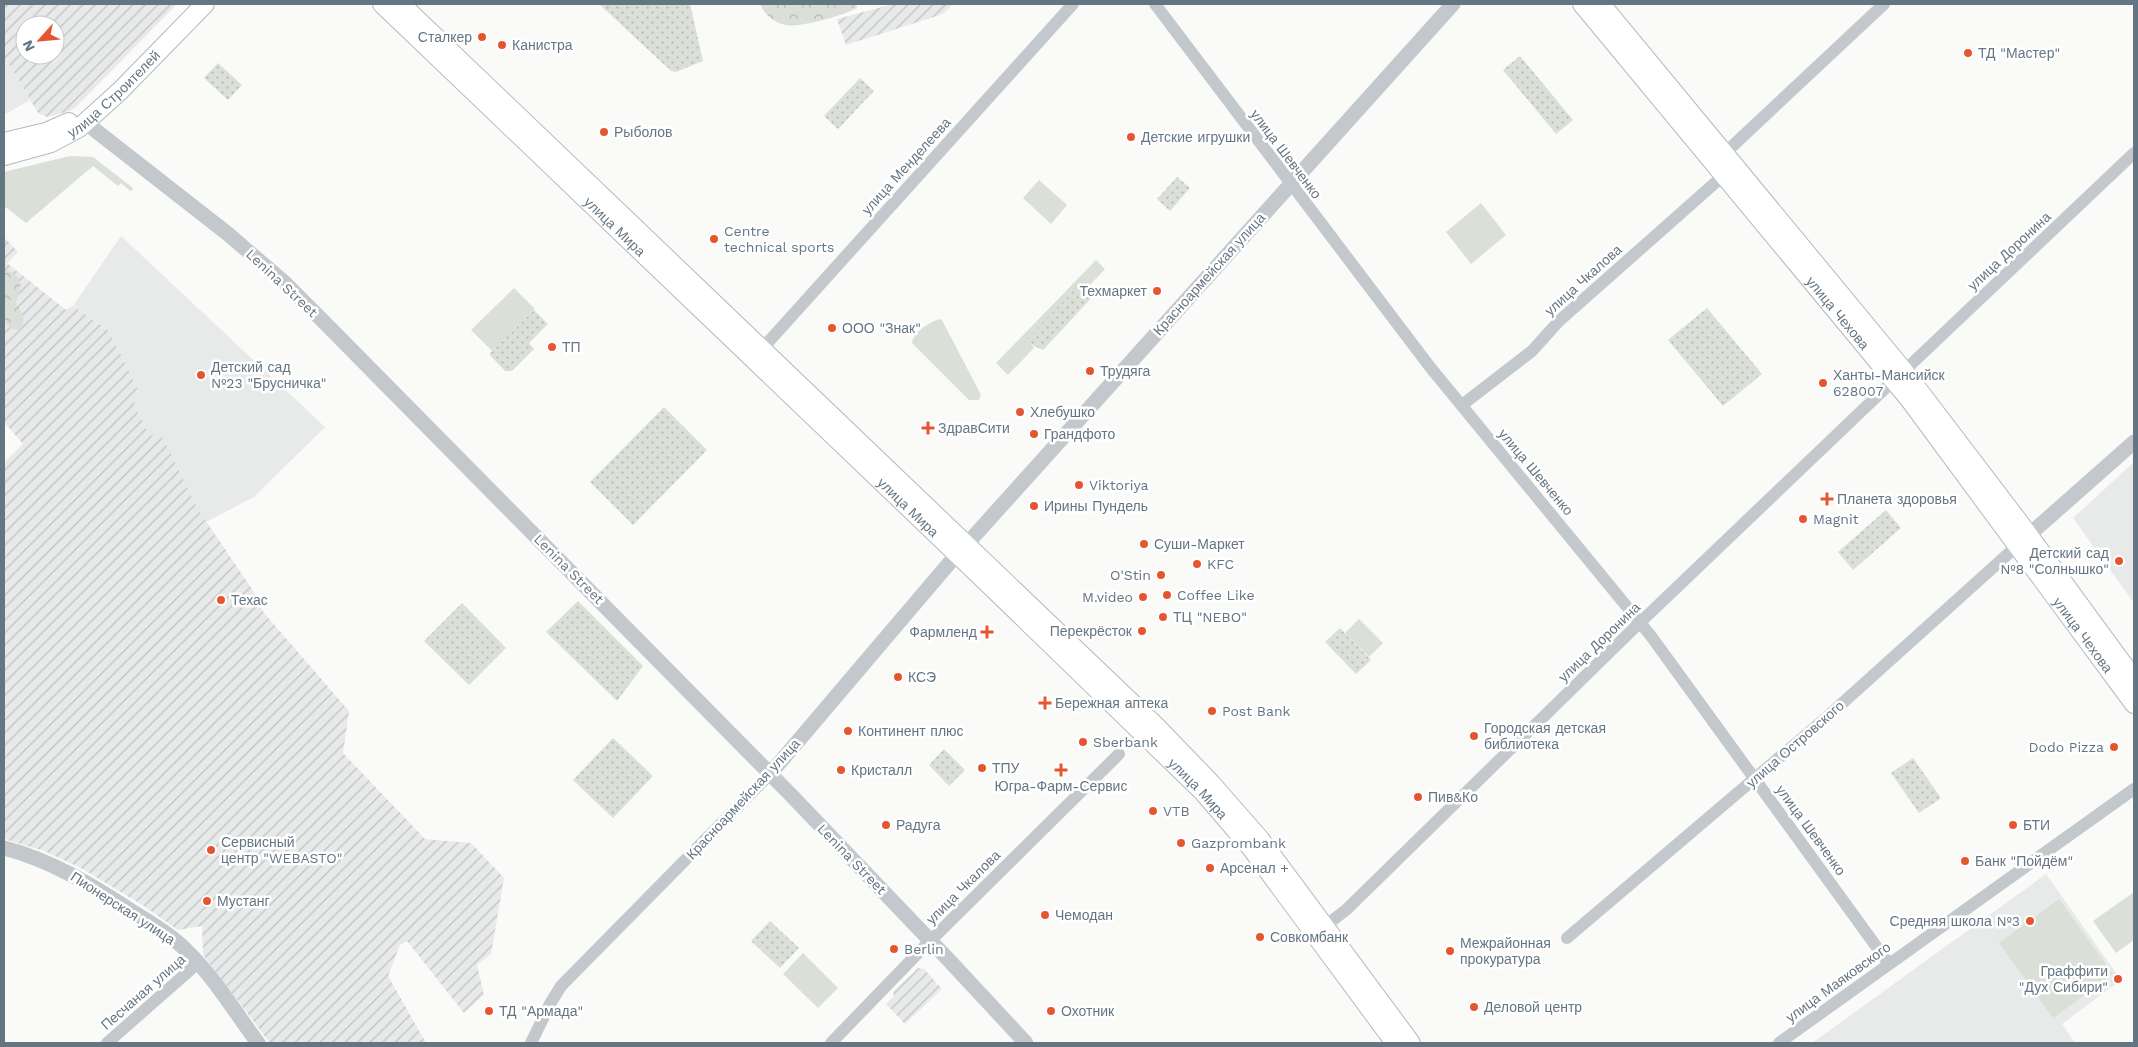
<svg xmlns="http://www.w3.org/2000/svg" width="2138" height="1047" viewBox="0 0 2138 1047" font-family="'Work Sans',sans-serif">
<style>
.built{fill:#e8e9e9}
.industrial{fill:url(#industrial-furrows);fill-rule:evenodd}
.grass{fill:#dadfd7}
.forest{fill:url(#forest-crowns)}
.park{fill:url(#park-dots)}
.lines{fill:none;stroke-linecap:round;stroke-linejoin:round}
.secondary-casing{stroke:#b3babf;stroke-width:20}
.minor{stroke:#c3c8cc;stroke-width:12}
.tertiary{stroke:#c3c8cc;stroke-width:15}
.secondary{stroke:#fff;stroke-width:18}
.poi-dot{fill:#e4572e;stroke:#fff;stroke-width:2}
.labels{text-anchor:middle;stroke-width:5;stroke-linejoin:round;paint-order:stroke}
.poi-label{font-size:14px;fill:#657683;stroke:#fff;text-anchor:start}
.street-label{font-size:14px;fill:#657683;stroke:#fff}
</style>
<defs>
<pattern id="industrial-furrows" width="10" height="10" patternUnits="userSpaceOnUse" patternTransform="scale(1.25)"><rect width="10" height="10" fill="#e8e9e9"/><path d="M-1 1l2-2M0 10L10 0M9 11l2-2" fill="none" stroke="#c0c1c2"/></pattern>
<pattern id="forest-crowns" width="20" height="18" patternUnits="userSpaceOnUse" patternTransform="scale(1.25)"><rect width="20" height="18" fill="#dadfd7"/><path d="M2 6a3 3 0 1 1 6 0M12 15a3 3 0 1 1 6 0" fill="none" stroke="#b4b9b4"/></pattern>
<pattern id="park-dots" width="8" height="8" patternUnits="userSpaceOnUse" patternTransform="scale(1.25)"><rect width="8" height="8" fill="#dadfd7"/><path d="M2 2h.1M6 6h.1" fill="none" stroke="#b4b9b4" stroke-width="1.8" stroke-linecap="round"/></pattern>
</defs>
<rect width="100%" height="100%" fill="#fafaf8"/>
<path class="built" d="M4 56 30 100 4 115Z
M121 236 325 427 254 497 206 522 149 434 134 405 138 389 109 331 73 306Z
M2134 462V603L2073 518Z
M2046 874 2121 980 2062 1024 2075 1043H1812Z"/>
<path class="industrial" d="M4 4H177L76 107 70 111 47 117 38 113 4 56ZM25 25H55V55H25Z
M893 4H953L943 14 846 45 837 19Z
M4 237 18 252 7 263 66 310 73 306 109 331 138 389 134 405 149 434 163 438 197 508 252 589 264 613 349 711 343 753 425 839 471 843 504 878 491 954 477 965 484 995 464 1013 407 941 400 945 388 976 426 1043H270L203 955 202 926 178 930 144 906 81 868 44 851 4 839V462L23 444 4 422Z
M918 968 924 969 942 989 905 1024 886 1004 894 996 893 992Z"/>
<path class="grass" d="M70 156 93 157 133 188V190L130 191 121 183 118 186 93 166 26 223 4 206V172Z
M1039 180 1067 205 1051 224 1023 198Z
M1481 203 1506 235 1471 264 1446 232Z
M1096 260 1105 269 1088 287 1082 282 1028 339 1034 348 1008 375 996 363Z
M514 288 535 309 492 351 471 330Z
M939 319 942 320 981 395 979 400H969L912 343C914 331 929 323 939 319Z
M1359 619 1383 643 1369 657 1345 633Z
M2134 892V940L2116 953 2093 921Z
M2059 899 2113 974 2053 1018 1999 943Z
M803 953 838 988 818 1008 783 974Z"/>
<path class="forest" d="M760 4H856L857 8C844 15 801 28 786 25 774 23 765 15 760 4Z
M4 270C8 270 11 272 15 275 26 282 17 294 16 304 23 313 26 318 21 328 13 332 9 327 4 321Z"/>
<path class="park" d="M599 4H690L703 61 676 72 671 71Z
M1520 56 1573 120 1556 134 1503 70Z
M218 63 242 85 228 100 204 78Z
M860 78 874 91 838 129 824 116Z
M1177 177 1190 188 1170 211 1157 199Z
M1082 282 1095 294 1043 350 1034 346 1027 339Z
M1707 308 1762 374 1723 406 1668 340Z
M534 310 548 324 529 343 534 349 512 371H505L489 354Z
M664 407 707 450 633 525 590 482Z
M1886 510 1901 528 1853 570 1838 552Z
M578 601 643 666 617 701 546 632Z
M462 603 506 648 469 685 424 641Z
M1340 628 1371 660 1356 674 1325 642Z
M613 738 653 776 613 818 573 780Z
M944 749 965 770 949 786 929 765Z
M1913 758 1941 798 1919 813 1891 773Z
M770 921 799 948 780 968 751 941Z"/>
<g class="lines">
<defs>
<g id="secondary">
<path id="s1" d="M382 4 981 577 1202 791 1251 848 1395 1043"/>
<path d="M401 4 1155 725 1211 783 1260 839 1411 1043"/>
<path id="s2" d="M1582 4 1909 399 2134 704"/>
<path d="M1601 4 1904 371 2019 522 2134 679"/>
<path d="M4 142 46 132 69 122"/>
<path id="s3" d="M4 156 51 143 79 128 120 91 205 4"/>
</g>
</defs>
<use href="#secondary" class="secondary-casing"/>
<path class="minor" d="M1155 4 1430 367 1651 636 1889 964
M1725 153 1884 4
M762 349 1073 4
M1904 371 2134 153
M1462 405 1532 351 1559 321 1724 175
M1325 926 1346 910 1628 634 1894 380
M1567 938 1827 717 2018 545
M107 1043 198 963
M531 1043 550 1004 561 986 770 774
M831 1043 920 951 1119 754
M1779 1043 2134 789"/>
<path class="tertiary" d="M86 123 228 234 285 283 322 320 791 795 945 956 1026 1043
M2029 535 2134 442
M966 545 1453 4
M770 774 957 554
M4 848C50 860 90 884 130 910 149 922 170 934 186 950 214 977 235 1012 258 1043"/>
<use href="#secondary" class="secondary"/>
</g>
<g class="poi-dot">
<circle cx="482" cy="37" r="5"/>
<circle cx="502" cy="45" r="5"/>
<circle cx="1968" cy="53" r="5"/>
<circle cx="604" cy="132" r="5"/>
<circle cx="1131" cy="137" r="5"/>
<circle cx="714" cy="239" r="5"/>
<circle cx="1157" cy="291" r="5"/>
<circle cx="832" cy="328" r="5"/>
<circle cx="552" cy="347" r="5"/>
<circle cx="1090" cy="371" r="5"/>
<circle cx="201" cy="375" r="5"/>
<circle cx="1823" cy="383" r="5"/>
<circle cx="1020" cy="412" r="5"/>
<path d="M925.5 420.5h5v5h5v5h-5v5h-5v-5h-5v-5h5z"/>
<circle cx="1034" cy="434" r="5"/>
<circle cx="1079" cy="485" r="5"/>
<path d="M1824.5 491.5h5v5h5v5h-5v5h-5v-5h-5v-5h5z"/>
<circle cx="1034" cy="506" r="5"/>
<circle cx="1803" cy="519" r="5"/>
<circle cx="1144" cy="544" r="5"/>
<circle cx="2119" cy="561" r="5"/>
<circle cx="1197" cy="564" r="5"/>
<circle cx="1161" cy="575" r="5"/>
<circle cx="1167" cy="595" r="5"/>
<circle cx="1143" cy="597" r="5"/>
<circle cx="221" cy="600" r="5"/>
<circle cx="1163" cy="617" r="5"/>
<circle cx="1142" cy="631" r="5"/>
<path d="M984.5 624.5h5v5h5v5h-5v5h-5v-5h-5v-5h5z"/>
<circle cx="898" cy="677" r="5"/>
<path d="M1042.5 695.5h5v5h5v5h-5v5h-5v-5h-5v-5h5z"/>
<circle cx="1212" cy="711" r="5"/>
<circle cx="848" cy="731" r="5"/>
<circle cx="1474" cy="736" r="5"/>
<circle cx="1083" cy="742" r="5"/>
<circle cx="2114" cy="747" r="5"/>
<circle cx="982" cy="768" r="5"/>
<circle cx="841" cy="770" r="5"/>
<path d="M1058.5 762.5h5v5h5v5h-5v5h-5v-5h-5v-5h5z"/>
<circle cx="1418" cy="797" r="5"/>
<circle cx="1153" cy="811" r="5"/>
<circle cx="886" cy="825" r="5"/>
<circle cx="2013" cy="825" r="5"/>
<circle cx="1181" cy="843" r="5"/>
<circle cx="211" cy="850" r="5"/>
<circle cx="1965" cy="861" r="5"/>
<circle cx="1210" cy="868" r="5"/>
<circle cx="207" cy="901" r="5"/>
<circle cx="1045" cy="915" r="5"/>
<circle cx="2030" cy="921" r="5"/>
<circle cx="1260" cy="937" r="5"/>
<circle cx="894" cy="949" r="5"/>
<circle cx="1450" cy="951" r="5"/>
<circle cx="2118" cy="979" r="5"/>
<circle cx="1474" cy="1007" r="5"/>
<circle cx="489" cy="1011" r="5"/>
<circle cx="1051" cy="1011" r="5"/>
</g>
<g class="labels">
<g class="poi-label">
<text x="472" y="42" text-anchor="end">Сталкер</text>
<text x="512" y="50">Канистра</text>
<text x="1978" y="58">ТД "Мастер"</text>
<text x="614" y="137">Рыболов</text>
<text x="1141" y="142">Детские игрушки</text>
<text x="724" y="236">Centre<tspan x="724" dy="16">technical sports</tspan></text>
<text x="1147" y="296" text-anchor="end">Техмаркет</text>
<text x="842" y="333">ООО "Знак"</text>
<text x="562" y="352">ТП</text>
<text x="211" y="372">Детский сад<tspan x="211" dy="16">№23 "Брусничка"</tspan></text>
<text x="1100" y="376">Трудяга</text>
<text x="1833" y="380">Ханты-Мансийск<tspan x="1833" dy="16">628007</tspan></text>
<text x="1030" y="417">Хлебушко</text>
<text x="938" y="433">ЗдравСити</text>
<text x="1044" y="439">Грандфото</text>
<text x="1089" y="490">Viktoriya</text>
<text x="1837" y="504">Планета здоровья</text>
<text x="1044" y="511">Ирины Пундель</text>
<text x="1813" y="524">Magnit</text>
<text x="1154" y="549">Суши-Маркет</text>
<text x="2109" y="558" text-anchor="end">Детский сад<tspan x="2109" dy="16">№8 "Солнышко"</tspan></text>
<text x="1207" y="569">KFC</text>
<text x="1151" y="580" text-anchor="end">O'Stin</text>
<text x="1177" y="600">Coffee Like</text>
<text x="1133" y="602" text-anchor="end">M.video</text>
<text x="231" y="605">Техас</text>
<text x="1173" y="622">ТЦ "NEBO"</text>
<text x="1132" y="636" text-anchor="end">Перекрёсток</text>
<text x="977" y="637" text-anchor="end">Фармленд</text>
<text x="908" y="682">КСЭ</text>
<text x="1055" y="708">Бережная аптека</text>
<text x="1222" y="716">Post Bank</text>
<text x="1484" y="733">Городская детская<tspan x="1484" dy="16">библиотека</tspan></text>
<text x="858" y="736">Континент плюс</text>
<text x="1093" y="747">Sberbank</text>
<text x="2104" y="752" text-anchor="end">Dodo Pizza</text>
<text x="992" y="773">ТПУ</text>
<text x="851" y="775">Кристалл</text>
<text x="1061" y="791" text-anchor="middle">Югра-Фарм-Сервис</text>
<text x="1428" y="802">Пив&amp;Ко</text>
<text x="1163" y="816">VTB</text>
<text x="896" y="830">Радуга</text>
<text x="2023" y="830">БТИ</text>
<text x="221" y="847">Сервисный<tspan x="221" dy="16">центр "WEBASTO"</tspan></text>
<text x="1191" y="848">Gazprombank</text>
<text x="1975" y="866">Банк "Пойдём"</text>
<text x="1220" y="873">Арсенал +</text>
<text x="217" y="906">Мустанг</text>
<text x="1055" y="920">Чемодан</text>
<text x="2020" y="926" text-anchor="end">Средняя школа №3</text>
<text x="1270" y="942">Совкомбанк</text>
<text x="1460" y="948">Межрайонная<tspan x="1460" dy="16">прокуратура</tspan></text>
<text x="904" y="954">Berlin</text>
<text x="2108" y="976" text-anchor="end">Граффити<tspan x="2108" dy="16">"Дух Сибири"</tspan></text>
<text x="1484" y="1012">Деловой центр</text>
<text x="499" y="1016">ТД "Армада"</text>
<text x="1061" y="1016">Охотник</text>
</g>
<g class="street-label">
<text dy="5" stroke="none"><textPath href="#s3" startOffset="129">улица Строителей</textPath></text>
<text transform="translate(1286 154) rotate(53)" y="5">улица Шевченко</text>
<text transform="translate(906 166) rotate(-48)" y="5">улица Менделеева</text>
<text dy="5" stroke="none"><textPath href="#s1" startOffset="322">улица Мира</textPath></text>
<text transform="translate(2009 251) rotate(-43)" y="5">улица Доронина</text>
<text transform="translate(1209 274) rotate(-48)" y="5">Красноармейская улица</text>
<text transform="translate(1583 280) rotate(-42)" y="5">улица Чкалова</text>
<text transform="translate(282 283) rotate(43)" y="5">Lenina Street</text>
<text dy="5" stroke="none"><textPath href="#s2" startOffset="401">улица Чехова</textPath></text>
<text transform="translate(1536 472) rotate(50)" y="5">улица Шевченко</text>
<text dy="5" stroke="none"><textPath href="#s1" startOffset="728">улица Мира</textPath></text>
<text transform="translate(569 569) rotate(45)" y="5">Lenina Street</text>
<text dy="5" stroke="none"><textPath href="#s2" startOffset="806">улица Чехова</textPath></text>
<text transform="translate(1599 642) rotate(-44)" y="5">улица Доронина</text>
<text transform="translate(1795 744) rotate(-41)" y="5">улица Островского</text>
<text dy="5" stroke="none"><textPath href="#s1" startOffset="1132">улица Мира</textPath></text>
<text transform="translate(743 799) rotate(-47)" y="5">Красноармейская улица</text>
<text transform="translate(1811 830) rotate(54)" y="5">улица Шевченко</text>
<text transform="translate(852 859) rotate(46)" y="5">Lenina Street</text>
<text transform="translate(963 887) rotate(-45)" y="5">улица Чкалова</text>
<text transform="translate(123 908) rotate(33)" y="5">Пионерская улица</text>
<text transform="translate(1838 982) rotate(-36)" y="5">улица Маяковского</text>
<text transform="translate(143 992) rotate(-41)" y="5">Песчаная улица</text>
</g>
</g>
<rect width="2138" height="1047" fill="none" stroke="#657683" stroke-width="10"/>
<g transform="translate(40 40) rotate(243)"><circle r="24" fill="#ffffff" stroke="#c1c8cd"/>
<path d="M0-4L9 19L0 12L-9 19Z" fill="#e4572e"/>
<text y="-8" font-size="14" font-weight="bold" text-anchor="middle" fill="#657683">N</text>
</g>
</svg>
